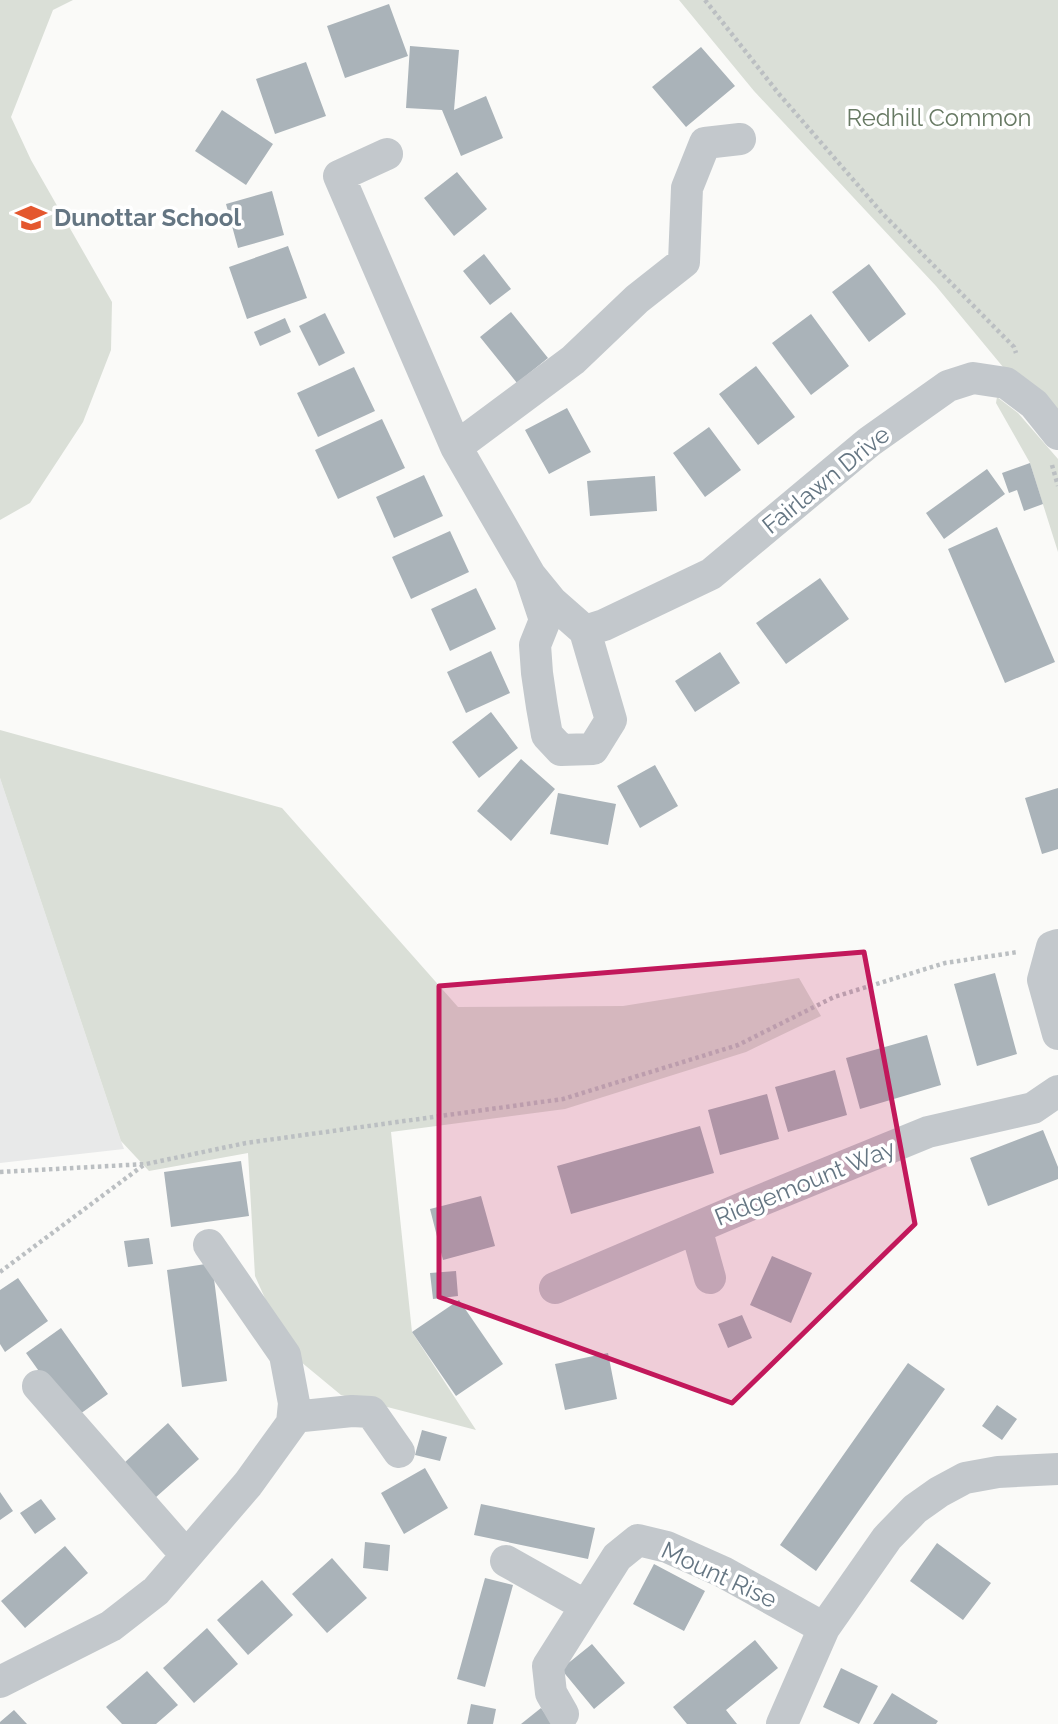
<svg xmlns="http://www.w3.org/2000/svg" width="1058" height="1724" viewBox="0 0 1058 1724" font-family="Raleway,sans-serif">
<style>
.built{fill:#e8e9e9}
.green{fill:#dadfd7}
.building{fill:#aab3b9}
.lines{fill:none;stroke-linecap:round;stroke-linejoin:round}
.path{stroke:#bbbfc2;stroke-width:4.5;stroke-dasharray:3.5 3.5;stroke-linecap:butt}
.minor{stroke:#c3c8cc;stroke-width:32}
.marked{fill:#c2185b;fill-opacity:0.2;stroke:#c2185b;stroke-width:5;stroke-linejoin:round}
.labels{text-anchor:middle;stroke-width:7;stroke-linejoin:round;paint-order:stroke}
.park-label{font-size:24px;fill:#687a64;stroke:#fff}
.poi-label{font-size:24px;font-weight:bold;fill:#657683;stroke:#fff;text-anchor:start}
.street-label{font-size:24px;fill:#657683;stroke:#fff}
</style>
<rect width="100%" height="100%" fill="#fafaf8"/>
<path class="built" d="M0 778 121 1141 124 1149 0 1163Z"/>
<path class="green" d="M0 0H73L53 10 11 117 31 160 112 302 111 350 83 422 30 503 0 520Z
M679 0H1058V415L1003 367 936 286 754 91Z
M997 397 1018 413 1058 459V552L1030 463 996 403Z
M0 730 282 808 458 1007 623 1006 799 978 821 1016 746 1052 565 1109 391 1132 412 1332 476 1430 341 1395 289 1352 255 1276 248 1153 149 1171 121 1141 0 778Z"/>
<path class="building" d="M389 4 408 56 345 78 327 26Z
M410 46 459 50 454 110 486 96 503 138 461 156 442 110 406 108Z
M701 47 735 86 686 127 652 87Z
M306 62 326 116 275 134 256 79Z
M222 110 273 144 246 185 195 151Z
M457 172 487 209 454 236 424 198Z
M272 191 284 235 238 248 226 204Z
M288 246 307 298 247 319 229 267Z
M484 254 511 289 490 305 463 271Z
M869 264 906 314 869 342 832 292Z
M511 312 548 358 517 383 480 337Z
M325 313 345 353 319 366 299 326Z
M811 314 849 366 811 395 772 343Z
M285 318 291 332 260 346 254 332Z
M756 366 795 417 758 445 719 394Z
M354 367 375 411 318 437 297 393Z
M567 408 591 452 549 474 525 430Z
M382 419 405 468 338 499 315 450Z
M709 427 741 470 705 497 673 453Z
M1030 463 1043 504 1024 511 1017 490 1009 493 1002 473Z
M987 469 1005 494 944 539 926 513Z
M424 475 443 516 394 538 376 497Z
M655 476 657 511 590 516 587 481Z
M997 527 1055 662 1005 683 948 549Z
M450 531 469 572 411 599 392 557Z
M820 578 849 619 786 664 756 623Z
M476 588 496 629 450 651 431 609Z
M491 651 510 693 466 713 447 672Z
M720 652 740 683 695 712 675 681Z
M491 712 518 748 479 778 452 742Z
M521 759 555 789 511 841 477 811Z
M655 765 678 806 640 828 617 786Z
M1058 788V849L1042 854 1025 798Z
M558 793 616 804 608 845 550 834Z
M995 973 1017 1054 977 1066 954 984Z
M927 1035 941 1085 860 1109 846 1058Z
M835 1070 847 1115 788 1132 775 1087Z
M767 1094 779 1139 720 1155 708 1110Z
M700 1126 714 1173 571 1214 557 1166Z
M1043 1130 1058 1167V1179L988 1206 970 1158Z
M241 1161 249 1216 171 1227 164 1172Z
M481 1196 495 1246 443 1260 430 1209Z
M149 1238 153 1264 128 1267 124 1241Z
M772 1256 812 1273 791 1323 750 1305Z
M212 1263 227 1381 182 1387 167 1270Z
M456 1271 458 1296 433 1299 430 1273Z
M18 1278 48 1321 5 1352 0 1344V1290Z
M459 1300 503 1364 456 1396 412 1332Z
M742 1315 752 1338 728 1348 718 1324Z
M61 1328 108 1394 73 1419 26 1353Z
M608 1353 617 1399 565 1410 555 1364Z
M908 1363 945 1389 816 1571 780 1545Z
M997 1405 1017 1419 1002 1440 982 1426Z
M168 1423 199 1459 155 1498 124 1463Z
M422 1430 447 1437 440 1461 415 1455Z
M425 1468 448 1508 404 1534 381 1493Z
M0 1492 13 1511 0 1520Z
M41 1499 56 1519 35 1534 20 1513Z
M481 1504 595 1528 588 1559 474 1535Z
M365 1542 390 1545 388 1571 363 1568Z
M937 1543 991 1583 963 1620 910 1581Z
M65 1546 88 1573 25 1628 1 1601Z
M332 1558 367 1598 327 1633 292 1594Z
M654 1564 705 1591 684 1631 633 1604Z
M485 1578 513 1585 485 1687 457 1679Z
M262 1580 293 1615 248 1655 217 1620Z
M207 1628 238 1664 194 1703 163 1668Z
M755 1640 778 1668 726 1710 737 1724H687L673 1707Z
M592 1644 625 1683 594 1709 561 1669Z
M841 1668 878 1686 859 1724 823 1707Z
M147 1671 178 1705 156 1724H122L106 1707Z
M892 1693 938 1721 936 1724H873Z
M471 1704 496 1709 493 1724H467Z
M541 1708 553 1724H521Z
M14 1710 27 1724H0V1722Z"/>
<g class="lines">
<path class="path" d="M705 0 779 94 882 213 1014 347 1016 353
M1052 465 1058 486
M0 1172 146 1164 246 1143 563 1099 738 1045 834 997 945 963 1018 952
M0 1272 145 1164"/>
<path class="minor" d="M387 154 339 176 456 447 530 575 552 602 585 631 611 720 593 749 561 750 547 735 542 707 537 673 535 645 545 620 530 575
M456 447 573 360 637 299 684 262 687 188 705 143 740 139
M585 631 604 625 711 574 869 442 948 386 973 378 1006 383 1034 404 1058 434
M1058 945 1052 947 1043 980 1058 1034
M696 1228 710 1278
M555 1288 752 1204 928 1132 1033 1108 1058 1091
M38 1386 186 1555
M293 1417 352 1411 371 1412 399 1452
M506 1561 586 1606
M0 1682 111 1626 156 1591 248 1484 292 1423 294 1403 285 1355 209 1245
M563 1714 551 1693 548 1666 617 1557 638 1540 667 1547 723 1572 824 1628
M782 1724 824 1628 887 1538 915 1509 939 1492 965 1478 998 1472 1058 1469"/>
</g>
<path class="marked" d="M864 952 915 1224 732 1403 439 1297V986Z"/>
<defs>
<symbol id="school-bare" viewBox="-9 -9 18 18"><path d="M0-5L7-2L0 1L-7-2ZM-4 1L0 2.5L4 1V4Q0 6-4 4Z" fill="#e4572e" stroke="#fff" stroke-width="2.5" paint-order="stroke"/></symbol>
</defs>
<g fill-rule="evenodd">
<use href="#school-bare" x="9" y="196" width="44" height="44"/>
</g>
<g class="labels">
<g class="park-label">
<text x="939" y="126">Redhill Common</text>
</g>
<g class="poi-label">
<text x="54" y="226">Dunottar School</text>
</g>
<g class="street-label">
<text transform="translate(826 480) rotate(-39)" y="8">Fairlawn Drive</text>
<text transform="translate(805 1183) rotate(-22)" y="8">Ridgemount Way</text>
<text transform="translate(719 1575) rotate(25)" y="8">Mount Rise</text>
</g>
</g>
</svg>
